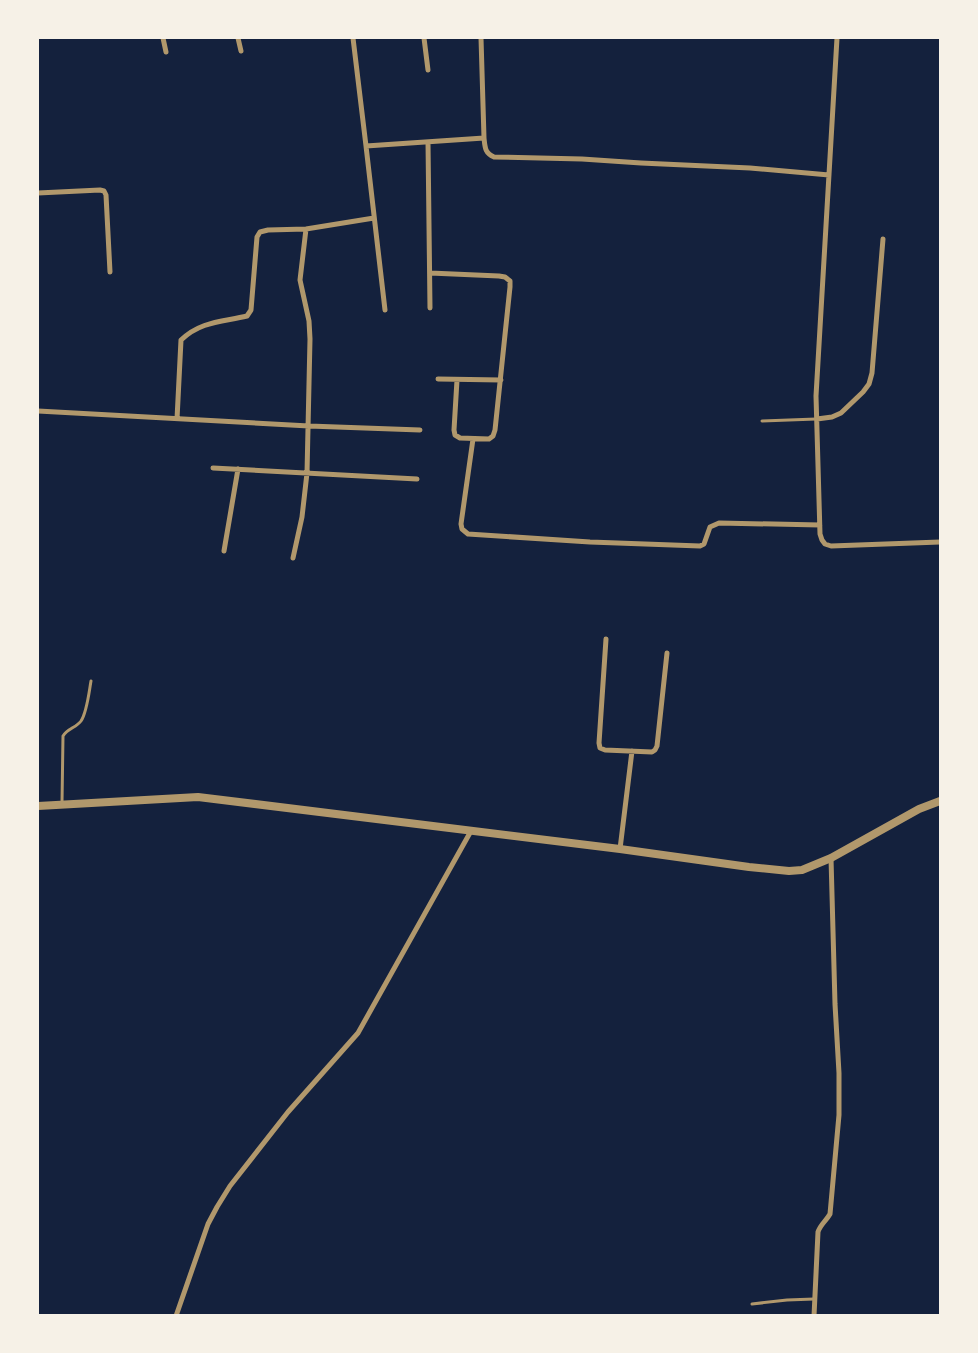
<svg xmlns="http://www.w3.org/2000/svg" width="978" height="1353" viewBox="0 0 978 1353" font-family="Quicksand,sans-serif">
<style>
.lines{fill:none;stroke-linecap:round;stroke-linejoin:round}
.service{stroke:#b1986c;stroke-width:3}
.minor{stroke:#b1986c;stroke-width:5}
.tertiary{stroke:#b1986c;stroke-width:8}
</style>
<rect width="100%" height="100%" fill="#14213d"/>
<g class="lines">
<path class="service" d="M762 421 816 419
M62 803 63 736C68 728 76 728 81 721 87 712 89 692 91 681
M752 1304 787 1300 814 1299"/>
<path class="minor" d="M163 38 166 52
M238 38 241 51
M353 38 366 146 385 310
M424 38 428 70
M481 38 484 138C485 148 485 153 494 157L582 159 641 163 750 168 829 175
M837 38 816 396 820 534 822 540 825 544 831 546 940 542
M428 142 430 308
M366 146 484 138
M38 193 100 190 104 191 106 195 110 272
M430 273 499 276 505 277 510 281V287L495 430 493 436 489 439 460 438 455 435 454 430 457 380
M438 379 501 380
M38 411 309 426 420 430
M177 419 181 340C201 321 222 322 247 316L251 310 257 237 260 232 268 230 306 229 374 218
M817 419 832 417 841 413 863 392 869 384 872 373 883 239
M473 439 461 524 462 529 468 534 590 542 700 546 704 544 710 527 719 523 820 525
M213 468 417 479
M224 551 238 469
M293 558 302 517 307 473 310 339 309 321 300 280 306 229
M606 639 599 743 600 748 605 750 652 752 655 750 657 746 667 653
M620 849 632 751
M176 1316 208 1224 217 1207 230 1186 288 1112 358 1033 471 831
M814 1316 818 1232C820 1225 826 1221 830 1214L839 1115V1073L835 1004 831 858"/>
<path class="tertiary" d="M38 806 198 797 620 849 749 867 789 871 802 870 831 858 919 809 940 801"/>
</g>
<rect width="978" height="1353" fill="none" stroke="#f6f1e7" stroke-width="78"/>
</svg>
